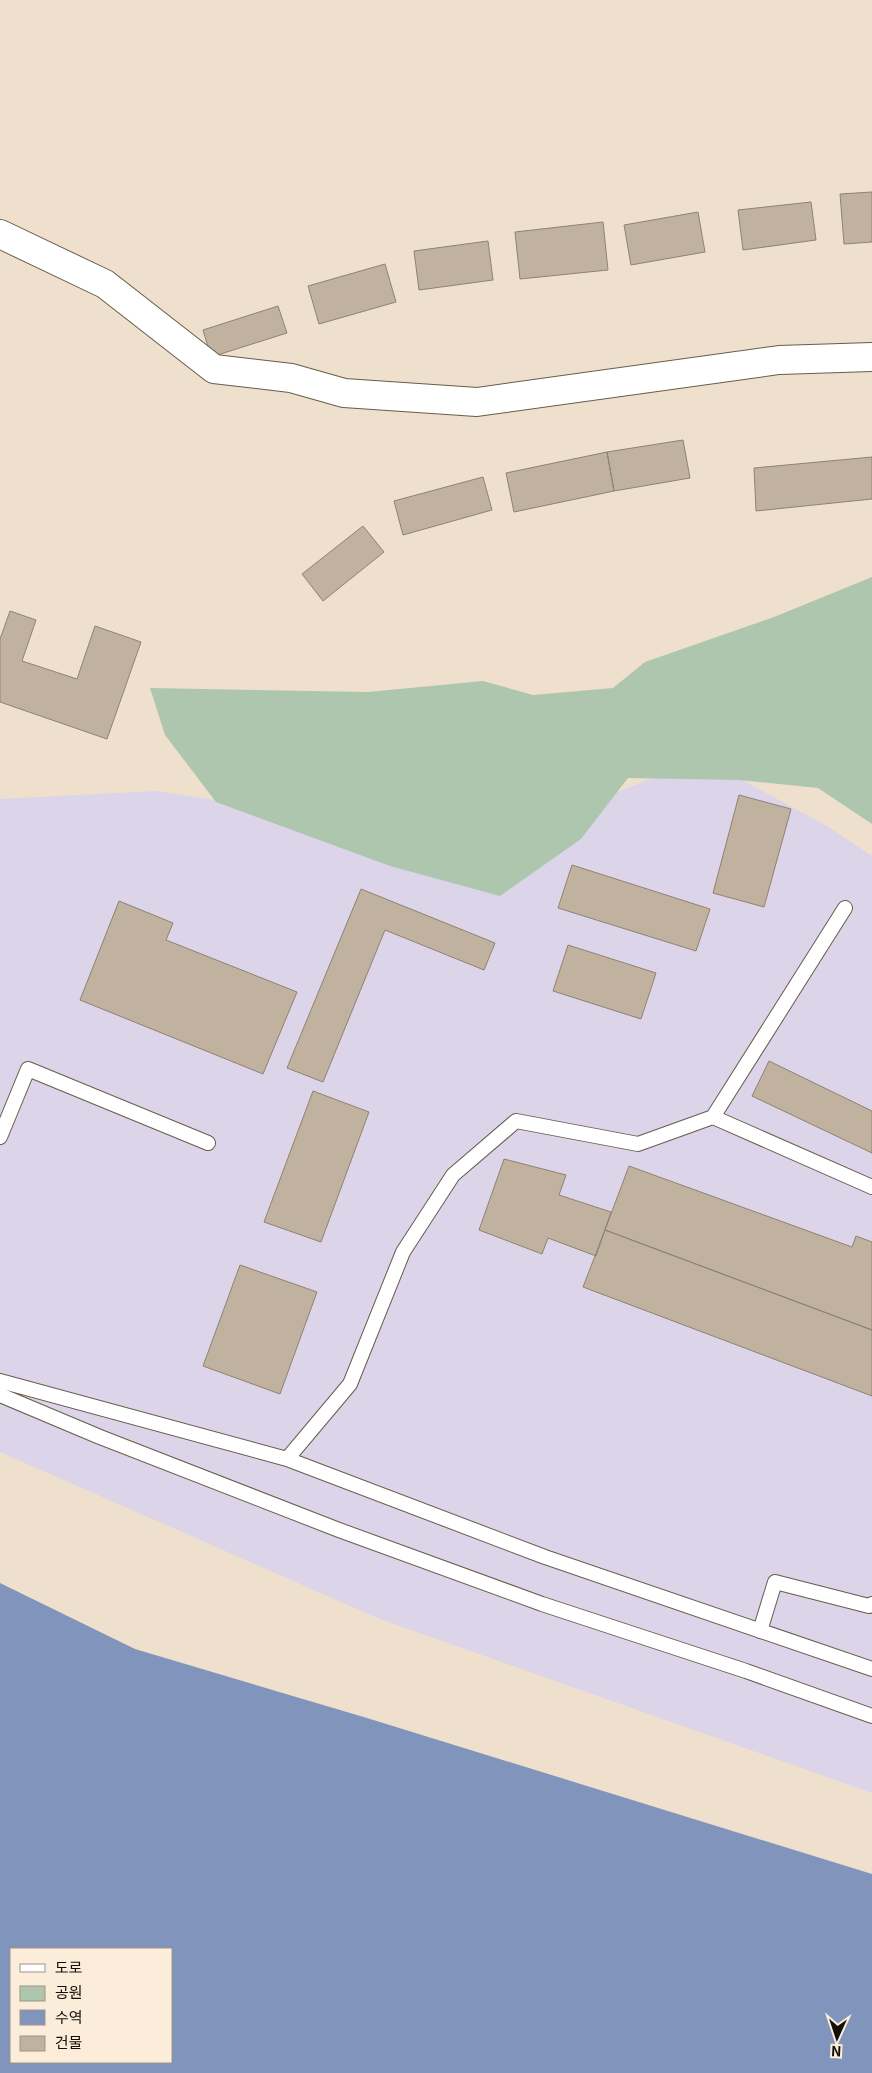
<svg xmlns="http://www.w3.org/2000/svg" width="872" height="2073" viewBox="0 0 872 2073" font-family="Georgia,'Noto Sans KR',serif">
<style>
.industrial{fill:#dcd4e9}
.green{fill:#aec6ad}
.water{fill:#8195bc;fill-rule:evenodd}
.building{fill:#c0b29f;stroke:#8f8270}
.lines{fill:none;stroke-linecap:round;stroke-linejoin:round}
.lane-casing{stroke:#685c4b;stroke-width:16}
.street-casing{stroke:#685c4b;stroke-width:30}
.lane{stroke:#fff;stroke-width:14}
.street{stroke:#fff;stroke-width:28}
</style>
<rect width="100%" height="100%" fill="#eee0cc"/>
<path class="industrial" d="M702 758 827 826 872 856V1793L380 1619 0 1452V799L157 791 310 815 521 831Z"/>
<path class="green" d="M872 577V824L818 788 739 780 628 778 581 839 500 896 390 866 216 802 165 735 150 688 368 692 483 681 533 695 613 688 645 662 774 617Z"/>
<path class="water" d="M0 1583 135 1649 367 1718 872 1874V2073H0ZM171 1949V2062H11V1949Z"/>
<path class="building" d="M872 192V242L844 244 840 194Z
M811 202 816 240 743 250 738 210Z
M698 212 705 252 631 265 624 225Z
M603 222 608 270 520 279 515 232Z
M488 241 493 280 419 290 414 251Z
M385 264 396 302 319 324 308 286Z
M278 306 287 333 211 357 203 330Z
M683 440 690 478 614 491 607 452Z
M607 452 614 491 514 512 506 473Z
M872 457V499L756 511 754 468Z
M483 477 492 510 403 535 394 501Z
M363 526 384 552 323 601 302 574Z
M10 611 36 620 22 661 77 679 95 626 141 642 107 739 0 702V639Z
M739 795 791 809 764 907 713 893Z
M572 865 710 909 696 951 558 908Z
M361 889 495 943 484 970 385 930 323 1082 287 1068Z
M119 901 173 923 166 940 297 992 263 1074 80 1000Z
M568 945 656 973 641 1019 553 991Z
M769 1061 872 1111V1153L752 1096Z
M313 1091 369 1112 321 1242 264 1222Z
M504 1159 566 1175 559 1195 611 1212 596 1256 548 1238 542 1254 479 1230Z
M629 1166 852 1247 856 1236 872 1242V1330L605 1230Z
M605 1230 872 1330V1396L583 1287Z
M240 1265 317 1292 280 1394 203 1366Z"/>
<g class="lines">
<defs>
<path id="lane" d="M713 1117 872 1187
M0 1137 28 1069 208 1143
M0 1381 287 1459 350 1384 403 1252 453 1175 516 1121 638 1144 713 1117 845 908
M0 1395 100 1437 339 1530 542 1604 746 1671 872 1716
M287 1459 545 1557 872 1669
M760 1631 775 1582 869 1606 872 1604"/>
<path id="street" d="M0 234 105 284 214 369 291 378 344 393 477 402 779 360 872 357"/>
</defs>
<use href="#lane" class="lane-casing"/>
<use href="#street" class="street-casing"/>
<use href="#lane" class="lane"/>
<use href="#street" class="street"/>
</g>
<rect x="10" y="1948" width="162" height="115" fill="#fbedd9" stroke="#9e9485"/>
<rect x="20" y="1964" width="25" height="8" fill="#ffffff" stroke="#9e9485"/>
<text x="55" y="1973" font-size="15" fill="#130e08">도로</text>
<rect x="20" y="1986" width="25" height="15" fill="#aec6ad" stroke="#9e9485"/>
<text x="55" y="1998" font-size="15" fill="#130e08">공원</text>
<rect x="20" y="2010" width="25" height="15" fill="#8195bc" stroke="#9e9485"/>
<text x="55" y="2023" font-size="15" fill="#130e08">수역</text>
<rect x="20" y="2036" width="25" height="15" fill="#c0b29f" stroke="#9e9485"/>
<text x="55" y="2048" font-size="15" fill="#130e08">건물</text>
<g transform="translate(837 2038) rotate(183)" stroke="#fbedd9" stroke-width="4" paint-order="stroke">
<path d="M0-4L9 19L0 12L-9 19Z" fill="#130e08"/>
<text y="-8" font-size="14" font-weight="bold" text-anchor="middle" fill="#130e08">N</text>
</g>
</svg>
